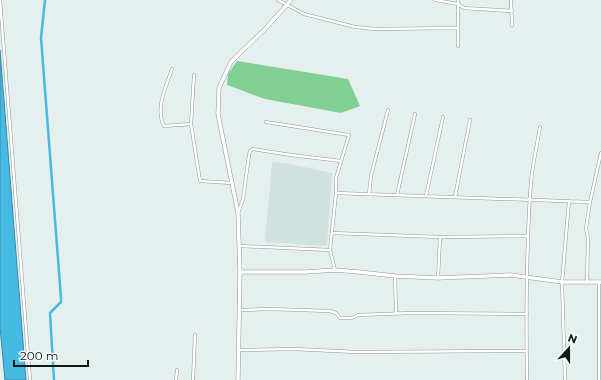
<svg xmlns="http://www.w3.org/2000/svg" width="601" height="380" viewBox="0 0 601 380" font-family="Montserrat,sans-serif">
<style>
.built{fill:#cfe2e0}
.green{fill:#81cf94}
.water{fill:#47bae4;stroke:#3789a6}
.lines{fill:none;stroke-linecap:round;stroke-linejoin:round}
.canal{stroke:#47bae4;stroke-width:2.5}
.minor-casing{stroke:#8d9695;stroke-width:3.5}
.tertiary-casing{stroke:#8d9695;stroke-width:4.5}
.minor{stroke:#fff;stroke-width:2.5}
.tertiary{stroke:#fff;stroke-width:3.5}
</style>
<rect width="100%" height="100%" fill="#e5efee"/>
<path class="built" d="M272 162 290 164 332 173 327 246 265 242Z"/>
<path class="green" d="M237 61 348 79 360 106 341 113 265 99 227 85 228 74Z"/>
<path class="water" d="M0 50 26 380H5L0 327Z"/>
<g class="lines">
<path class="canal" d="M45 0 41 38 61 298V302L50 313 54 380"/>
<defs>
<path id="minor" d="M0 0 30 380
M278 0 304 14 355 27 375 29 458 28
M435 0 458 4 464 8 512 11
M511 0 512 25
M458 46V0
M172 69C166 87 155 108 164 126L191 124
M194 75 191 124 200 181 232 183
M266 122 349 135 336 178V193L330 250 335 270
M336 193 590 202
M369 194 371 176 388 110
M397 195 415 114
M426 196 443 117
M455 197 470 120
M238 213 243 199 249 155 250 151 253 149 291 155 341 161
M332 233 440 237 528 236
M240 246 330 250
M395 276 396 313
M438 278 440 237
M587 282 588 238 586 228 590 202 601 153
M599 282V380
M239 310 269 309 330 311 336 313 340 318H352L358 315 411 313 527 314
M239 350 294 349 356 352 527 351
M176 380 177 370
M193 380 195 335
M527 380C526 314 526 247 531 181 533 163 537 145 540 127
M565 380 562 282 569 201"/>
<path id="tertiary" d="M240 272H306L335 270 359 272 395 276 438 278 511 275 562 282H601
M238 380 240 272 238 213 218 114 219 88 231 62 267 27 291 0"/>
</defs>
<use href="#minor" class="minor-casing"/>
<use href="#tertiary" class="tertiary-casing"/>
<use href="#minor" class="minor"/>
<use href="#tertiary" class="tertiary"/>
</g>
<g transform="translate(569 348) rotate(21)" stroke="#f2fcfb" stroke-width="3" paint-order="stroke">
<path d="M0-3L7 15L0 10L-7 15Z" fill="#121615"/>
<text y="-6" font-size="11" font-weight="bold" text-anchor="middle" fill="#121615">N</text>
</g>
<path d="M14 360v6h74v-6" fill="none" stroke="#121615" stroke-width="2"/>
<text x="20" y="360" font-size="12" fill="#121615" stroke="#f2fcfb" stroke-width="3" paint-order="stroke">200 m</text>
</svg>
